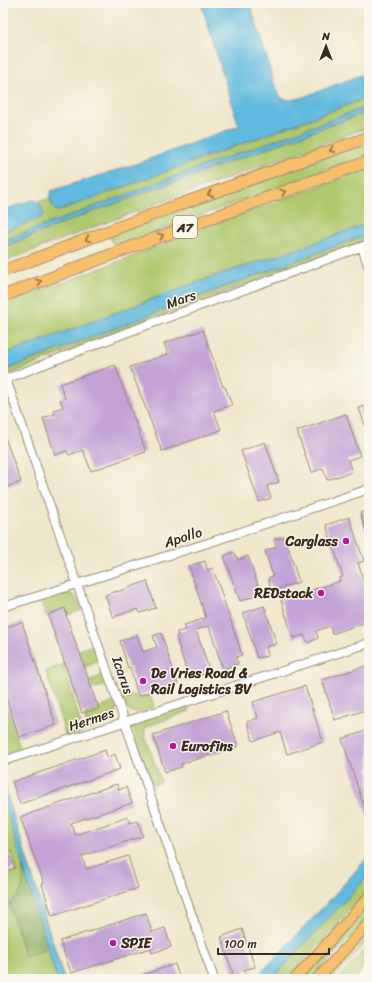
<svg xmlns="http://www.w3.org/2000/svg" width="372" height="982" viewBox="0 0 372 982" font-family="Sriracha,sans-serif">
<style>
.green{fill:#afc76d;stroke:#757846}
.forest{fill:#8bac60;stroke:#636b3f}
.water{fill:#61badf;stroke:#4e727e}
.building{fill:#c3a3d6}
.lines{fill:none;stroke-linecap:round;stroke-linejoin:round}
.minor-casing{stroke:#958874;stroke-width:10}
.major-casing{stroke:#958874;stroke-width:12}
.highway-casing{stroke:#958874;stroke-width:13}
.minor{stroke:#fff;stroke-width:8}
.major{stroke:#f8bf6c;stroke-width:10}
.highway{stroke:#f8bf6c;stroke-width:11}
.oneway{stroke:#906d41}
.poi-dot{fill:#b5179e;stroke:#fbf7ec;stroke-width:1.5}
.labels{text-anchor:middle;stroke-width:3;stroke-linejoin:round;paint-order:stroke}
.shield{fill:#fbf7ec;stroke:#75685c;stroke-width:1}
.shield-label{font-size:13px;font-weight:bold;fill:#3b2a1e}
.street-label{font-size:14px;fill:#3b2a1e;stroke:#fbf7ec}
.poi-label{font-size:14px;font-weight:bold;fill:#3b2a1e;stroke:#fbf7ec;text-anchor:start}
</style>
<rect width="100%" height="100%" fill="#fbf7ec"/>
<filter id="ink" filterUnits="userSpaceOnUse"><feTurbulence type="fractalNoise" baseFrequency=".025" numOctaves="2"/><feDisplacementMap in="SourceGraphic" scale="8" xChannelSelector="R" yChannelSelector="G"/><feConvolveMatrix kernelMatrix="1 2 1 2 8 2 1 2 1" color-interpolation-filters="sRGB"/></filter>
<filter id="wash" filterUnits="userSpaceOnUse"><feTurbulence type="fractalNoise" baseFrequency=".012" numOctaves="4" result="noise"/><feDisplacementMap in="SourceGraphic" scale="16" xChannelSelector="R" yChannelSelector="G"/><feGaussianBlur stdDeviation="0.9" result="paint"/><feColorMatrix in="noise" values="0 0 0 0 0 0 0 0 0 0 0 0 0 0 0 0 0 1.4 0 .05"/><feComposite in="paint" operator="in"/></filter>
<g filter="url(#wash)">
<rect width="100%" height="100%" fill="#efe7cb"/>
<path class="green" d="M369 97V106L184 173 3 241V232L42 217 41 205 38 202 50 198 51 203 58 211Z
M369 111V127L102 224 3 262V247L86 214Z
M369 141V154L114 247 110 236Z
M369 168V223L298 249 206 279 3 355V305L165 244V242Z
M369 234V240L123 329 3 377V371L176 305Z
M62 591C75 594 78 598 82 610L67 615 64 608 46 615 40 599Z
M93 645 95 646 100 661 85 667 83 662 66 667 64 666 83 732 66 737 46 671 63 665 64 661 81 655 79 650Z
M104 674 108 685 91 689 90 688 75 693 73 687 89 682Z
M3 695 20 748 3 754Z
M135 695 137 699 150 695 154 707C137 713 130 717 122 699Z
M113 702C125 719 100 726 89 730L84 716Z
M187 705 189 711 146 727 144 733 161 782 153 785 132 725Z
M3 799C10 822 27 866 23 888 21 895 14 900 9 904L25 957 48 949 57 979H15L11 976 3 978V972L6 971 3 962V876L17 872 12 853 5 855 3 847Z
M369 875V890L288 979H272Z
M369 903V916L312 979H300Z
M369 929V939L333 979H323Z
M369 945V958L355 979H338Z"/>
<path class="forest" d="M23 867 48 949 25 957 9 904C25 890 23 887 23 867Z"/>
<path class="water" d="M201 3H250L274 83 281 98 289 100 301 98 369 72V97L58 211 55 210C52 205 48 198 51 191L136 164 239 126Z
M369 106V111L86 214 3 247V241L184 173Z
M32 200C40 201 41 206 44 214L42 217 3 232V210Z
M369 223V234L176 305 3 371V355L206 279 298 249Z
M3 782 64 979H57L3 799Z
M369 856V875L272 979H255L328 902Z"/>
<g id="blocks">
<path class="building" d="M203 330 223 387H225L232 405 214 411 221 430 162 451 130 367 168 354 164 343Z
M115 365 146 452 91 471 83 450 69 455 67 451 55 455 43 418 55 414 53 410 63 407 60 400 65 398 60 384Z
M369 405V434H368L359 408Z
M346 414 360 456 348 460 352 472 327 480 323 468 311 473 297 431Z
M3 432 21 482 3 488Z
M265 442 279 482 267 486 271 498 259 502 241 451Z
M369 510V537H368L360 513Z
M349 517 364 561 358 563 369 598V611L363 613 366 622 332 634 330 626 316 631 318 638 308 643 304 635 293 638 281 600 340 581 339 578 343 577 326 525Z
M285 537 299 582 272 591 268 578 273 576 265 551 276 547 274 539Z
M234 552 238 560 248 556 261 594 240 601 224 556Z
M205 561 207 570 213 568 242 655 236 657 238 664 223 669 209 626 196 630 210 672 189 679 176 637 178 636 177 632 186 630 184 625 206 618 189 566Z
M147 581 156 608 140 613 138 609 113 617 105 595 117 591V592Z
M264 606 277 644 266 647 268 656 257 658 243 613Z
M65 608 67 615H66L78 650H79L96 702H97L99 709 82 713 48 615Z
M22 622 56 725 19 737 3 688V628Z
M161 633 178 684 171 686V685L138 696 130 667 128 668 120 641 137 635 143 652 157 647 153 636Z
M369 665V709L335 720 322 680Z
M305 686 323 742 287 754 280 732 253 741 247 722 258 718 253 702Z
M226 711 238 746 181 764 182 767 165 772 153 735Z
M369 730V819H368L342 739Z
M105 750 107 757 115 754 120 769 20 804 12 782Z
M117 784 119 790 126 787 132 803 71 823 75 835 128 817 130 823 138 821 143 836 82 856 86 869 128 856 138 888 52 916 42 884 44 883 20 817Z
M10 856 15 868 3 872V858Z
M146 913 152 932 165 928 171 947 152 953 151 948 71 973 60 941Z
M242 929 255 967 244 970 246 975 242 979H233L231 974 233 973 221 937Z
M175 964 180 979H133V978Z"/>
</g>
</g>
<g filter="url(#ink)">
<use href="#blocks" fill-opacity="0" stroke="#958874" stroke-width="1"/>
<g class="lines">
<defs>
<path id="minor" d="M362 247 369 268
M6 379 214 979
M3 380 128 332 369 244
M3 607 211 542 369 489
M3 761 369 643"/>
<path id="major" d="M295 979 369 897
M317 979 369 923"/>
<path id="highway" d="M3 271 167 209 369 137
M3 296 126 249 369 161"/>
</defs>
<use href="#minor" class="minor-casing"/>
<use href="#major" class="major-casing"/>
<use href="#highway" class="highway-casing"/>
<use href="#minor" class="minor"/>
<use href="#major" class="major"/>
<use href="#highway" class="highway"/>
</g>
<defs><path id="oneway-chevron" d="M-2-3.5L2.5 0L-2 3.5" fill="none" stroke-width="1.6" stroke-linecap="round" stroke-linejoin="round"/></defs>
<g class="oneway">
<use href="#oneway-chevron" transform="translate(332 150) rotate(160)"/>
<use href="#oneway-chevron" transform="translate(283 192) rotate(-20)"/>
<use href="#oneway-chevron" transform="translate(210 194) rotate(160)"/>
<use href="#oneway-chevron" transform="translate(161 236) rotate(-20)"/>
<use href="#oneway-chevron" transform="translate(88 239) rotate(159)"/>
<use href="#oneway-chevron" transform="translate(39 282) rotate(-21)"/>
</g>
</g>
<g class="poi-dot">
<circle cx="346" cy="541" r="4"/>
<circle cx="321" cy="593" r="4"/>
<circle cx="143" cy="681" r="4"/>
<circle cx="173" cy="746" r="4"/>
<circle cx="113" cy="943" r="4"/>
</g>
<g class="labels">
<rect class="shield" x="173" y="216" width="24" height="22" rx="3"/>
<g class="shield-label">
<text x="185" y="232">A7</text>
</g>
<g class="street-label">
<text transform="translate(181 299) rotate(-20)" y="5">Mars</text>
<text transform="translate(183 537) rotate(-17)" y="5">Apollo</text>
<text transform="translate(123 675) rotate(71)" y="5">Icarus</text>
<text transform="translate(91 719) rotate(-18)" y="5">Hermes</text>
</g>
<g class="poi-label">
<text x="338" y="546" text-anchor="end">Carglass</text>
<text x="313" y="598" text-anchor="end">REDstack</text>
<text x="151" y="678">De Vries Road &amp;<tspan x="151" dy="16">Rail Logistics BV</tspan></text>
<text x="181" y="751">Eurofins</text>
<text x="121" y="948">SPIE</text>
</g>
</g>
<rect width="372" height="982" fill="none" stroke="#fbf7ec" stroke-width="16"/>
<g transform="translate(326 46)" stroke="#fbf7ec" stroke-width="3" paint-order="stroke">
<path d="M0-3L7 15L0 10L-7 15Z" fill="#3b2a1e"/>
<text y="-6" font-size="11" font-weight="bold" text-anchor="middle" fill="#3b2a1e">N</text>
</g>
<path d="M218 948v6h111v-6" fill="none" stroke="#3b2a1e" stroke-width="2"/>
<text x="224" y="948" font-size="12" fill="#3b2a1e" stroke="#fbf7ec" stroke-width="3" paint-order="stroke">100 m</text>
</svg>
